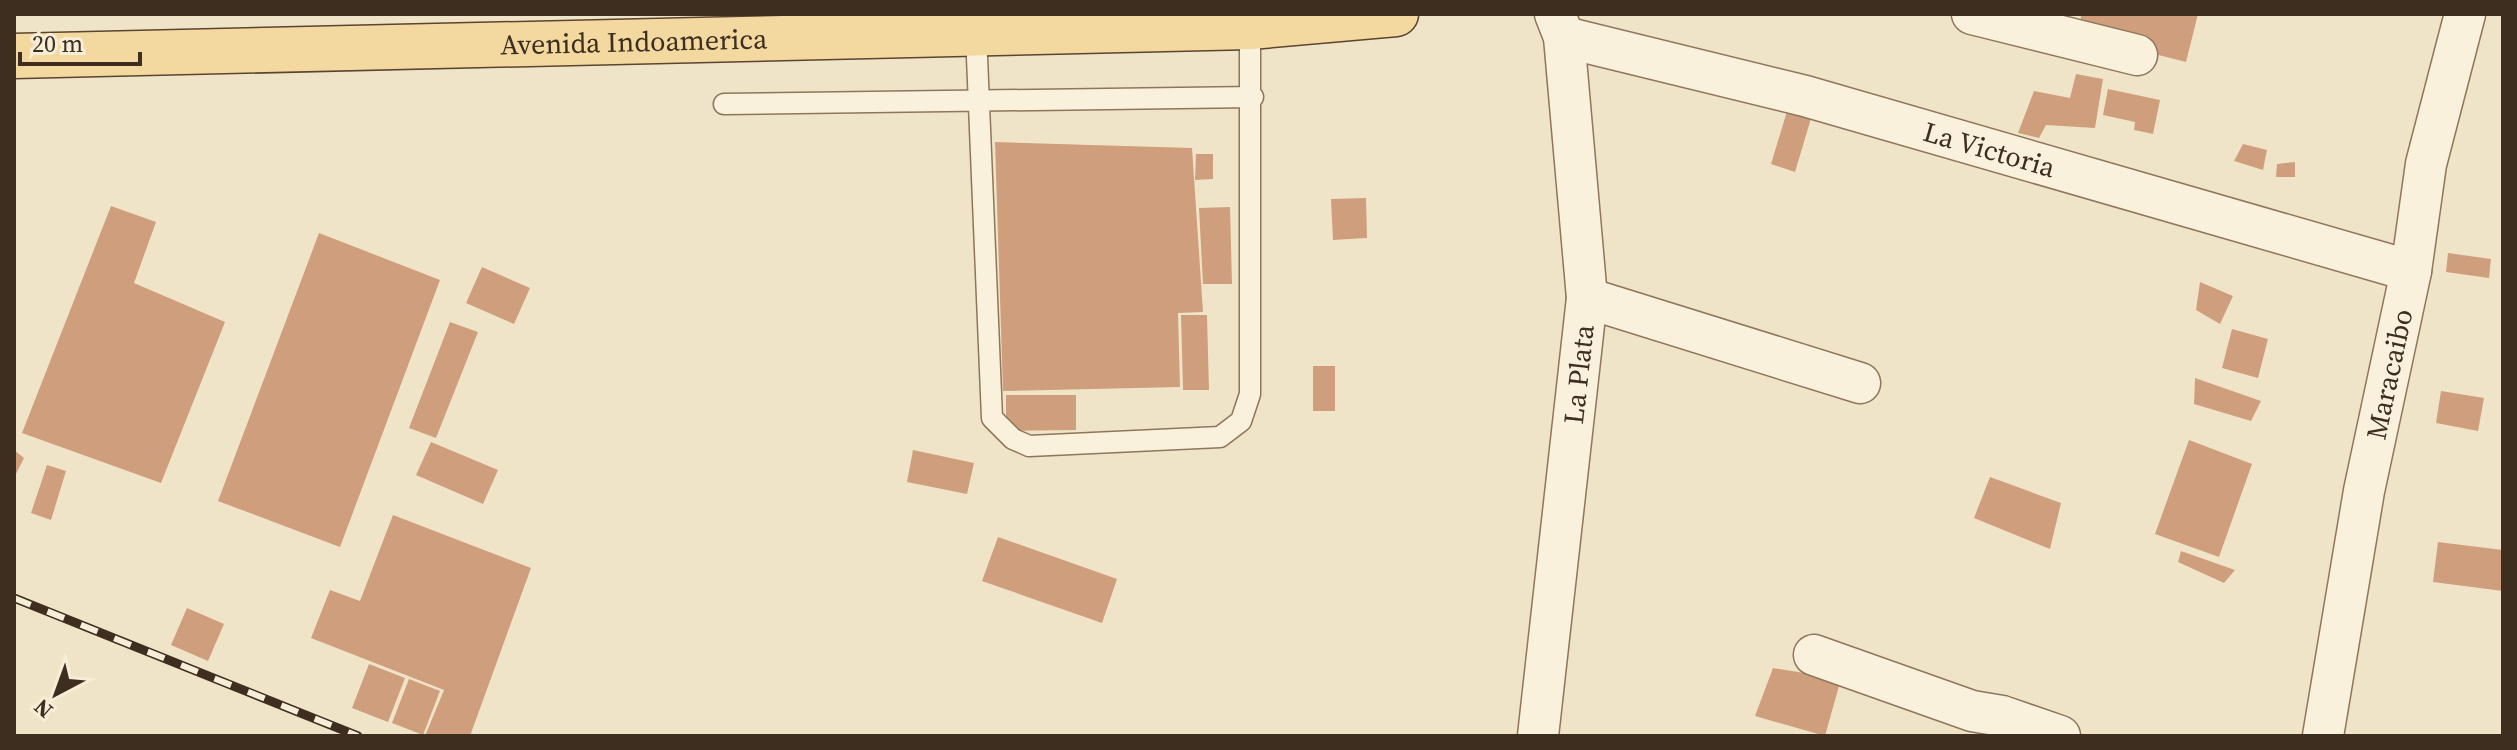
<svg xmlns="http://www.w3.org/2000/svg" width="2517" height="750" viewBox="0 0 2517 750" font-family="'Source Serif 4',serif">
<style>
.building{fill:#cf9f7d}
.lines{fill:none;stroke-linecap:round;stroke-linejoin:round}
.lane-casing{stroke:#8d765c;stroke-width:23}
.street-casing{stroke:#8d765c;stroke-width:43}
.primary-casing{stroke:#5b4430;stroke-width:47}
.lane{stroke:#faf1dc;stroke-width:20}
.street{stroke:#faf1dc;stroke-width:40}
.primary{stroke:#f3d9a0;stroke-width:44}
.rail-casing{stroke:#3d2e20;stroke-width:9}
.rail{stroke:#f7eed8;stroke-width:6;stroke-dasharray:18;stroke-linecap:butt}
.labels{text-anchor:middle;stroke-width:6;stroke-linejoin:round;paint-order:stroke}
.street-label{font-size:28px;fill:#3d2e20;stroke:#f7eed8}
</style>
<rect width="100%" height="100%" fill="#f0e4c8"/>
<path class="building" d="M2081 14H2198L2186 62 2080 35Z
M2076 74 2103 79 2095 128 2046 125 2039 138 2018 133 2034 91 2070 98Z
M2108 89 2160 100 2153 134 2134 130 2135 122 2103 115Z
M1788 108 1812 115 1795 172 1771 164Z
M995 142 1192 148 1203 312 1178 313 1180 387 1003 391Z
M2243 144 2267 150 2263 170 2234 161Z
M1196 154H1213V179L1195 180Z
M2295 162V177H2276L2277 164Z
M1366 198 1367 238 1333 240 1331 199Z
M111 206 156 222 134 283 225 322 161 483 22 433Z
M1230 207 1232 284H1203L1199 208Z
M319 233 440 280 340 547 218 501Z
M2448 253 2491 259 2489 278 2446 272Z
M482 267 530 288 514 324 466 303Z
M2200 282 2233 296 2220 324 2196 310Z
M1181 315H1207L1209 390H1183Z
M450 322 478 332 436 438 409 428Z
M2232 329 2268 339 2258 378 2222 368Z
M1313 366H1335V411H1313Z
M2195 378 2261 401 2251 421 2194 404Z
M2441 391 2484 398 2478 431 2436 423Z
M1006 395H1076V430L1006 431Z
M2189 440 2252 464 2219 557 2155 534Z
M431 442 498 470 483 504 416 475Z
M14 450 24 458 14 478Z
M913 450 974 463 967 494 907 482Z
M47 465 66 471 51 520 31 513Z
M1990 477 2061 503 2050 549 1974 518Z
M393 515 531 568 470 736H425L444 690 311 638 330 590 360 601Z
M998 537 1117 579 1102 623 982 581Z
M2438 542 2503 550V591L2433 582Z
M2181 551 2235 570 2224 583 2178 562Z
M187 608 224 624 208 661 171 645Z
M369 664 405 678 388 722 352 708Z
M1773 668 1841 679 1825 736 1755 716Z
M409 679 440 691 423 735 392 723Z"/>
<g class="lines">
<defs>
<path id="lane" d="M976 33 992 418 1013 439 1029 446 1220 437 1241 421 1250 394V27
M724 104 1253 97"/>
<g id="street">
<path d="M1972 14 2137 55"/>
<path id="s1" d="M1564 37 1805 96 2411 271"/>
<path d="M1587 298 1860 383"/>
<path d="M1814 655 1972 711 2002 716 2060 736"/>
<path id="s2" d="M1538 736 1587 298 1564 37 1555 14"/>
<path id="s3" d="M2323 736 2364 491 2411 271 2426 164 2465 14"/>
</g>
<g id="primary">
<path id="s4" d="M14 56 1250 27 1396 14"/>
</g>
</defs>
<use href="#lane" class="lane-casing"/>
<use href="#street" class="street-casing"/>
<use href="#primary" class="primary-casing"/>
<use href="#lane" class="lane"/>
<use href="#street" class="street"/>
<use href="#primary" class="primary"/>
<defs>
<path id="rail" d="M14 598 358 736"/>
</defs>
<use href="#rail" class="rail-casing"/>
<use href="#rail" class="rail"/>
</g>
<g class="labels">
<g class="street-label">
<text dy="10" stroke="none"><textPath href="#s4" startOffset="620">Avenida Indoamerica</textPath></text>
<text dy="10" stroke="none"><textPath href="#s1" startOffset="440">La Victoria</textPath></text>
<text dy="10" stroke="none"><textPath href="#s3" startOffset="368">Maracaibo</textPath></text>
<text dy="10" stroke="none"><textPath href="#s2" startOffset="364">La Plata</textPath></text>
</g>
</g>
<rect width="2517" height="750" fill="none" stroke="#3d2e20" stroke-width="32"/>
<g transform="translate(56 694) rotate(221)" stroke="#f7eed8" stroke-width="6" paint-order="stroke">
<path d="M0-6L14 30L0 20L-14 30Z" fill="#3d2e20"/>
<text y="-12" font-size="22" font-weight="bold" text-anchor="middle" fill="#3d2e20">N</text>
</g>
<path d="M20 52v12h120v-12" fill="none" stroke="#3d2e20" stroke-width="4"/>
<text x="32" y="52" font-size="24" fill="#3d2e20" stroke="#f7eed8" stroke-width="6" paint-order="stroke">20 m</text>
</svg>
